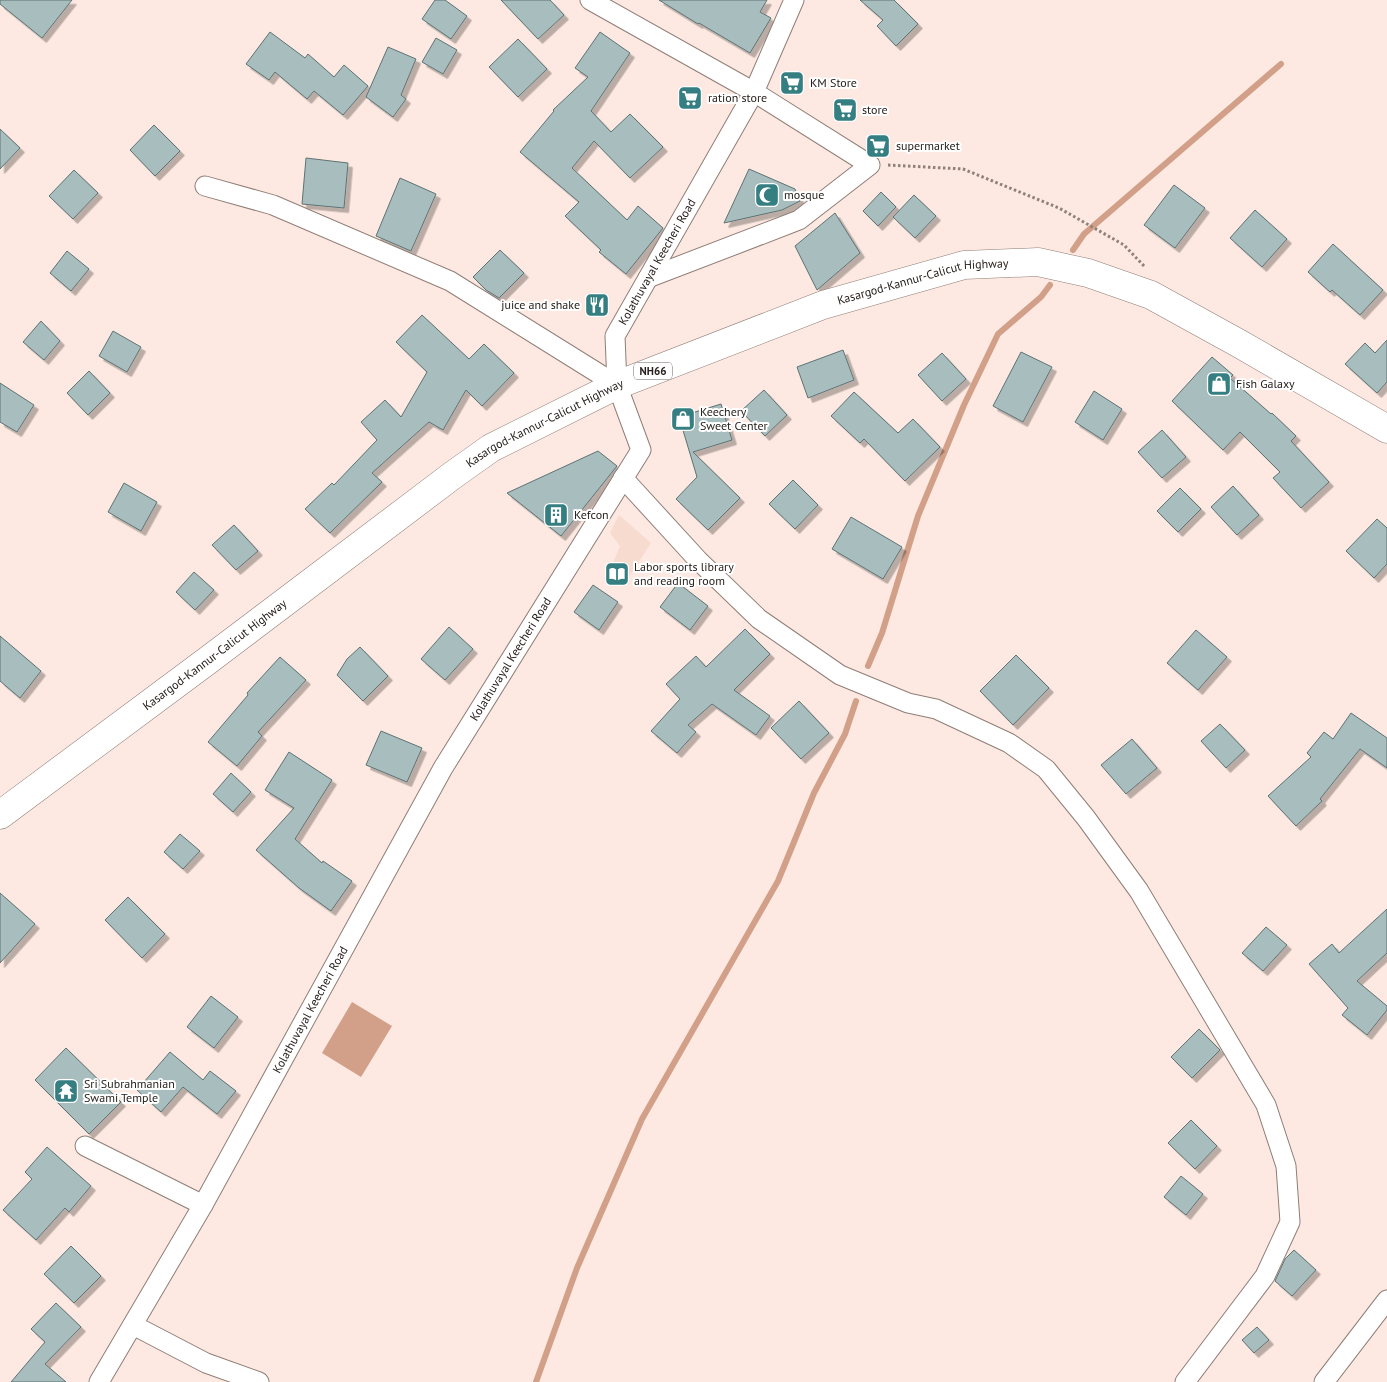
<svg xmlns="http://www.w3.org/2000/svg" width="1387" height="1382" viewBox="0 0 1387 1382" font-family="'PT Sans',sans-serif">
<style>
.built{fill:#f7dbcf}
.water{fill:#d29f88}
.lines{fill:none;stroke-linecap:round;stroke-linejoin:round}
.stream{stroke:#d29f88;stroke-width:6}
.building{fill:#a7bdbe;stroke:#5d7273;filter:url(#shadow)}
.minor-casing{stroke:#8f7e76;stroke-width:21}
.trunk-casing{stroke:#8f7e76;stroke-width:29}
.path{stroke:#8e817b;stroke-width:3;stroke-dasharray:2.5 2.5;stroke-linecap:butt}
.minor{stroke:#fff;stroke-width:19}
.trunk{stroke:#fff;stroke-width:28}
.labels{text-anchor:middle;stroke-width:4;stroke-linejoin:round;paint-order:stroke}
.shield{fill:#fff;stroke:#686361;stroke-width:1}
.shield-label{font-size:11px;font-weight:bold;fill:#27201d}
.poi-label{font-size:12px;fill:#27201d;stroke:#fff;text-anchor:start}
.street-label{font-size:12px;fill:#27201d;stroke:#fff}
</style>
<defs>
<filter id="shadow"><feDropShadow dx="4.5" dy="4.5" stdDeviation="0" flood-color="#0004"/></filter>
</defs>
<rect width="100%" height="100%" fill="#fde9e1"/>
<path class="built" d="M619 515 651 543 625 583 608 575 620 546 610 533Z"/>
<path class="water" d="M352 1002 392 1026 361 1077 322 1053Z"/>
<g class="lines">
<path class="stream" d="M1073 250 1084 234 1281 64
M868 666 882 633 918 516 964 405 998 334 1041 297 1050 285
M536 1382 577 1268 642 1119 778 881 814 793 845 734 856 701"/>
</g>
<path class="building" d="M0 0H72L42 38 0 4Z
M435 0H445L467 16 451 39 422 19Z
M501 0H550L564 15 538 39Z
M659 0H767L760 12 771 18 750 53 699 23 698 24Z
M860 0H894L918 24 896 46 877 26 883 20Z
M270 32 305 58 308 54 334 77 344 65 368 86 343 115 314 91 307 99 275 72 269 80 246 64Z
M600 32 630 53 591 111 611 132 630 114 663 147 630 178 594 141 572 168 627 220 638 206 663 228 626 274 599 252 601 250 565 216 579 202 520 152 554 111 553 110 588 77 575 68Z
M436 38 457 50 443 74 422 62Z
M518 39 547 69 518 97 489 67Z
M388 47 416 59 401 95 406 99 393 117 366 97Z
M154 125 180 151 155 176 130 150Z
M0 129 20 148 0 169Z
M306 158 348 163 344 208 302 204Z
M749 169 795 189 800 201 782 210 724 223Z
M74 170 98 193 73 219 49 196Z
M400 178 436 194 411 251 376 236Z
M1174 185 1205 208 1175 248 1144 225Z
M881 192 896 207 878 226 863 211Z
M914 195 936 216 915 238 893 217Z
M1255 210 1287 239 1262 267 1230 238Z
M835 213 860 253 817 290 795 246Z
M1333 244 1383 290 1360 315 1332 290 1330 292 1308 272Z
M500 250 524 273 499 298 486 290 473 277Z
M67 251 89 269 71 291 50 273Z
M422 315 469 359 484 344 514 373 482 406 466 390 443 430 429 422 372 473 382 482 330 533 305 509 332 483 334 485 377 440 361 422 385 400 401 417 427 372 396 342Z
M41 321 60 341 44 360 23 342Z
M113 331 141 347 127 372 99 356Z
M1387 340V382L1377 393 1345 364 1365 343 1375 353Z
M843 350 854 380 808 398 797 367Z
M1021 352 1052 367 1023 422 993 406Z
M942 353 966 379 942 401 918 375Z
M1212 357 1233 375 1230 378 1271 414 1272 413 1296 436 1291 441 1329 482 1301 508 1273 478 1280 472 1240 432 1223 450 1172 401Z
M89 371 110 393 88 415 67 393Z
M0 383 34 405 17 432 0 422Z
M764 390 787 415 765 436 741 411Z
M1094 391 1122 409 1103 440 1075 422Z
M854 392 898 433 913 419 940 447 905 481 864 439 860 443 831 416Z
M721 404 732 440 693 452 740 498 708 530 676 499 697 477 679 417Z
M1162 430 1186 457 1162 478 1138 452Z
M598 451 617 466 561 536 507 493Z
M793 480 818 505 795 529 769 504Z
M124 483 157 502 141 531 108 512Z
M1233 486 1259 515 1237 535 1211 507Z
M1180 488 1201 509 1178 532 1157 511Z
M851 517 902 547 883 579 832 549Z
M1377 519 1387 528V564L1374 578 1346 551Z
M234 525 258 551 236 570 212 545Z
M194 572 214 590 195 610 176 592Z
M678 583 708 606 690 630 660 607Z
M593 585 618 602 599 630 574 612Z
M449 627 473 649 445 680 421 659Z
M745 629 770 654 734 690 770 716 756 735 712 704 688 725 696 732 677 753 651 731 680 699 666 684 696 656 706 667Z
M1196 630 1227 657 1198 690 1167 663Z
M0 636 41 671 20 698 0 681Z
M360 647 388 676 363 701 337 675 347 659Z
M1016 655 1049 688 1013 725 980 691Z
M280 657 306 680 258 732 262 736 237 766 208 742 248 695 247 693Z
M799 701 829 733 801 759 771 728Z
M1351 713 1387 738V768L1360 749 1320 799 1322 801 1296 826 1268 796 1311 757 1307 753 1324 732 1333 739Z
M1220 724 1245 750 1226 768 1201 741Z
M381 731 422 748 407 782 366 765Z
M1132 739 1157 768 1126 794 1101 765Z
M289 752 332 780 295 839 322 863 323 861 352 881 331 911 299 888 256 850 294 808 265 790Z
M231 773 251 792 233 812 213 794Z
M180 834 200 851 183 869 164 852Z
M0 893 35 924 0 963Z
M128 897 165 934 142 958 105 920Z
M1387 909V953L1357 981 1387 1006V1010L1367 1035 1342 1015 1348 1008 1309 964 1332 944 1339 953Z
M1266 927 1287 945 1263 971 1242 953Z
M211 996 238 1017 214 1048 187 1027Z
M1199 1029 1220 1050 1192 1078 1171 1057Z
M66 1048 121 1102 89 1134 35 1080Z
M170 1052 203 1080 210 1071 236 1091 217 1114 183 1087 161 1112 137 1090Z
M1191 1120 1217 1146 1195 1169 1168 1143Z
M47 1147 91 1186 69 1212 65 1208 36 1240 3 1210 32 1179 25 1172Z
M1181 1176 1203 1194 1186 1215 1164 1197Z
M71 1246 101 1276 74 1303 44 1274Z
M1294 1250 1316 1270 1292 1296 1275 1281 1285 1259Z
M56 1303 81 1327 45 1364 66 1382H11L45 1342 31 1329Z
M1257 1327 1269 1340 1254 1353 1242 1340Z"/>
<g class="lines">
<defs>
<g id="minor">
<path d="M590 0 754 92 870 165 799 220 648 278"/>
<path d="M205 186 273 205 450 281 617 385"/>
<path d="M623 478 698 560 759 619 840 675 908 703 936 709 1009 743 1046 769 1086 818 1139 891 1266 1105 1286 1166 1290 1222 1265 1276 1185 1382"/>
<path d="M85 1146 203 1205"/>
<path d="M133 1325 206 1363 259 1382"/>
<path id="s1" d="M99 1382 203 1205 443 768 641 450 617 385 615 336 754 92 794 0"/>
<path d="M1324 1382 1387 1300"/>
</g>
<g id="trunk">
<path id="s2" d="M0 815 207 661 453 475 491 448 617 385 823 305 964 265 1038 262 1088 273 1151 295 1240 344 1387 429"/>
</g>
</defs>
<use href="#minor" class="minor-casing"/>
<use href="#trunk" class="trunk-casing"/>
<path class="path" d="M888 165 963 169 1059 208 1124 245 1145 267"/>
<use href="#minor" class="minor"/>
<use href="#trunk" class="trunk"/>
</g>
<defs>
<symbol id="supermarket-square" viewBox="-11 -11 22 22"><rect x="-9" y="-9" width="18" height="18" rx="4" fill="#357e81" stroke="#fff"/><path d="M-6-5.5h2.5l.6 2H6L4.5 2H-2.5L-4.4-4H-6ZM-1.5 3.2a1.3 1.3 0 1 0 .1 0ZM3 3.2a1.3 1.3 0 1 0 .1 0Z" fill="#fff"/></symbol>
<symbol id="mosque-square" viewBox="-11 -11 22 22"><rect x="-9" y="-9" width="18" height="18" rx="4" fill="#357e81" stroke="#fff"/><path d="M3.5-4.9A6 6 0 1 0 3.5 4.9A5 5 0 1 1 3.5-4.9Z" fill="#fff"/></symbol>
<symbol id="restaurant-square" viewBox="-11 -11 22 22"><rect x="-9" y="-9" width="18" height="18" rx="4" fill="#357e81" stroke="#fff"/><path d="M-5-6h1v4h1v-4h1v4h1v-4h1v5L-1.5 .5V6h-2V.5L-5-1ZM5-6V6H3V1.5H1.5Q1.5-4 5-6Z" fill="#fff"/></symbol>
<symbol id="shop-square" viewBox="-11 -11 22 22"><rect x="-9" y="-9" width="18" height="18" rx="4" fill="#357e81" stroke="#fff"/><path d="M-5-2.5h2.3a2.7 3.5 0 0 1 5.4 0H5L5.5 6h-11ZM-1.5-2.5h3a1.5 2.3 0 0 0-3 0Z" fill="#fff"/></symbol>
<symbol id="building-square" viewBox="-11 -11 22 22"><rect x="-9" y="-9" width="18" height="18" rx="4" fill="#357e81" stroke="#fff"/><path d="M-4-6H4V6H1V3H-1V6H-4ZM-2.5-4.3h1.7v1.8h-1.7ZM.8-4.3h1.7v1.8H.8ZM-2.5-1h1.7V.8h-1.7ZM.8-1h1.7V.8H.8Z" fill="#fff"/></symbol>
<symbol id="library-square" viewBox="-11 -11 22 22"><rect x="-9" y="-9" width="18" height="18" rx="4" fill="#357e81" stroke="#fff"/><path d="M-6-4Q-3-5.5-.7-3.5V5Q-3 3-6 4ZM6-4Q3-5.5 .7-3.5V5Q3 3 6 4Z" fill="#fff"/></symbol>
<symbol id="temple-square" viewBox="-11 -11 22 22"><rect x="-9" y="-9" width="18" height="18" rx="4" fill="#357e81" stroke="#fff"/><path d="M0-6L5-2H3V0L6.5 2.5H4V6H1.5V3h-3V6H-4V2.5H-6.5L-3 0V-2H-5Z" fill="#fff"/></symbol>
</defs>
<g fill-rule="evenodd">
<use href="#supermarket-square" x="778" y="69" width="28" height="28"/>
<use href="#supermarket-square" x="676" y="84" width="28" height="28"/>
<use href="#supermarket-square" x="831" y="96" width="28" height="28"/>
<use href="#supermarket-square" x="864" y="132" width="28" height="28"/>
<use href="#mosque-square" x="753" y="181" width="28" height="28"/>
<use href="#restaurant-square" x="583" y="291" width="28" height="28"/>
<use href="#shop-square" x="1205" y="370" width="28" height="28"/>
<use href="#shop-square" x="669" y="405" width="28" height="28"/>
<use href="#building-square" x="542" y="501" width="28" height="28"/>
<use href="#library-square" x="603" y="560" width="28" height="28"/>
<use href="#temple-square" x="52" y="1077" width="28" height="28"/>
</g>
<g class="labels">
<rect class="shield" x="634" y="362.5" width="38" height="17" rx="4"/>
<g class="shield-label">
<text x="653" y="375">NH66</text>
</g>
<g class="poi-label">
<text x="810" y="87">KM Store</text>
<text x="708" y="102">ration store</text>
<text x="862" y="114">store</text>
<text x="896" y="150">supermarket</text>
<text x="784" y="199">mosque</text>
<text x="580" y="309" text-anchor="end">juice and shake</text>
<text x="1236" y="388">Fish Galaxy</text>
<text x="700" y="416">Keechery<tspan x="700" dy="14">Sweet Center</tspan></text>
<text x="574" y="519">Kefcon</text>
<text x="634" y="571">Labor sports library<tspan x="634" dy="14">and reading room</tspan></text>
<text x="84" y="1088">Sri Subrahmanian<tspan x="84" dy="14">Swami Temple</tspan></text>
</g>
<g class="street-label">
<text dy="4" stroke="none"><textPath href="#s1" startOffset="1282">Kolathuvayal Keecheri Road</textPath></text>
<text dy="4" stroke="none"><textPath href="#s2" startOffset="1078">Kasargod-Kannur-Calicut Highway</textPath></text>
<text dy="4" stroke="none"><textPath href="#s2" startOffset="672">Kasargod-Kannur-Calicut Highway</textPath></text>
<text dy="4" stroke="none"><textPath href="#s2" startOffset="268">Kasargod-Kannur-Calicut Highway</textPath></text>
<text dy="4" stroke="none"><textPath href="#s1" startOffset="832">Kolathuvayal Keecheri Road</textPath></text>
<text dy="4" stroke="none"><textPath href="#s1" startOffset="428">Kolathuvayal Keecheri Road</textPath></text>
</g>
</g>
</svg>
